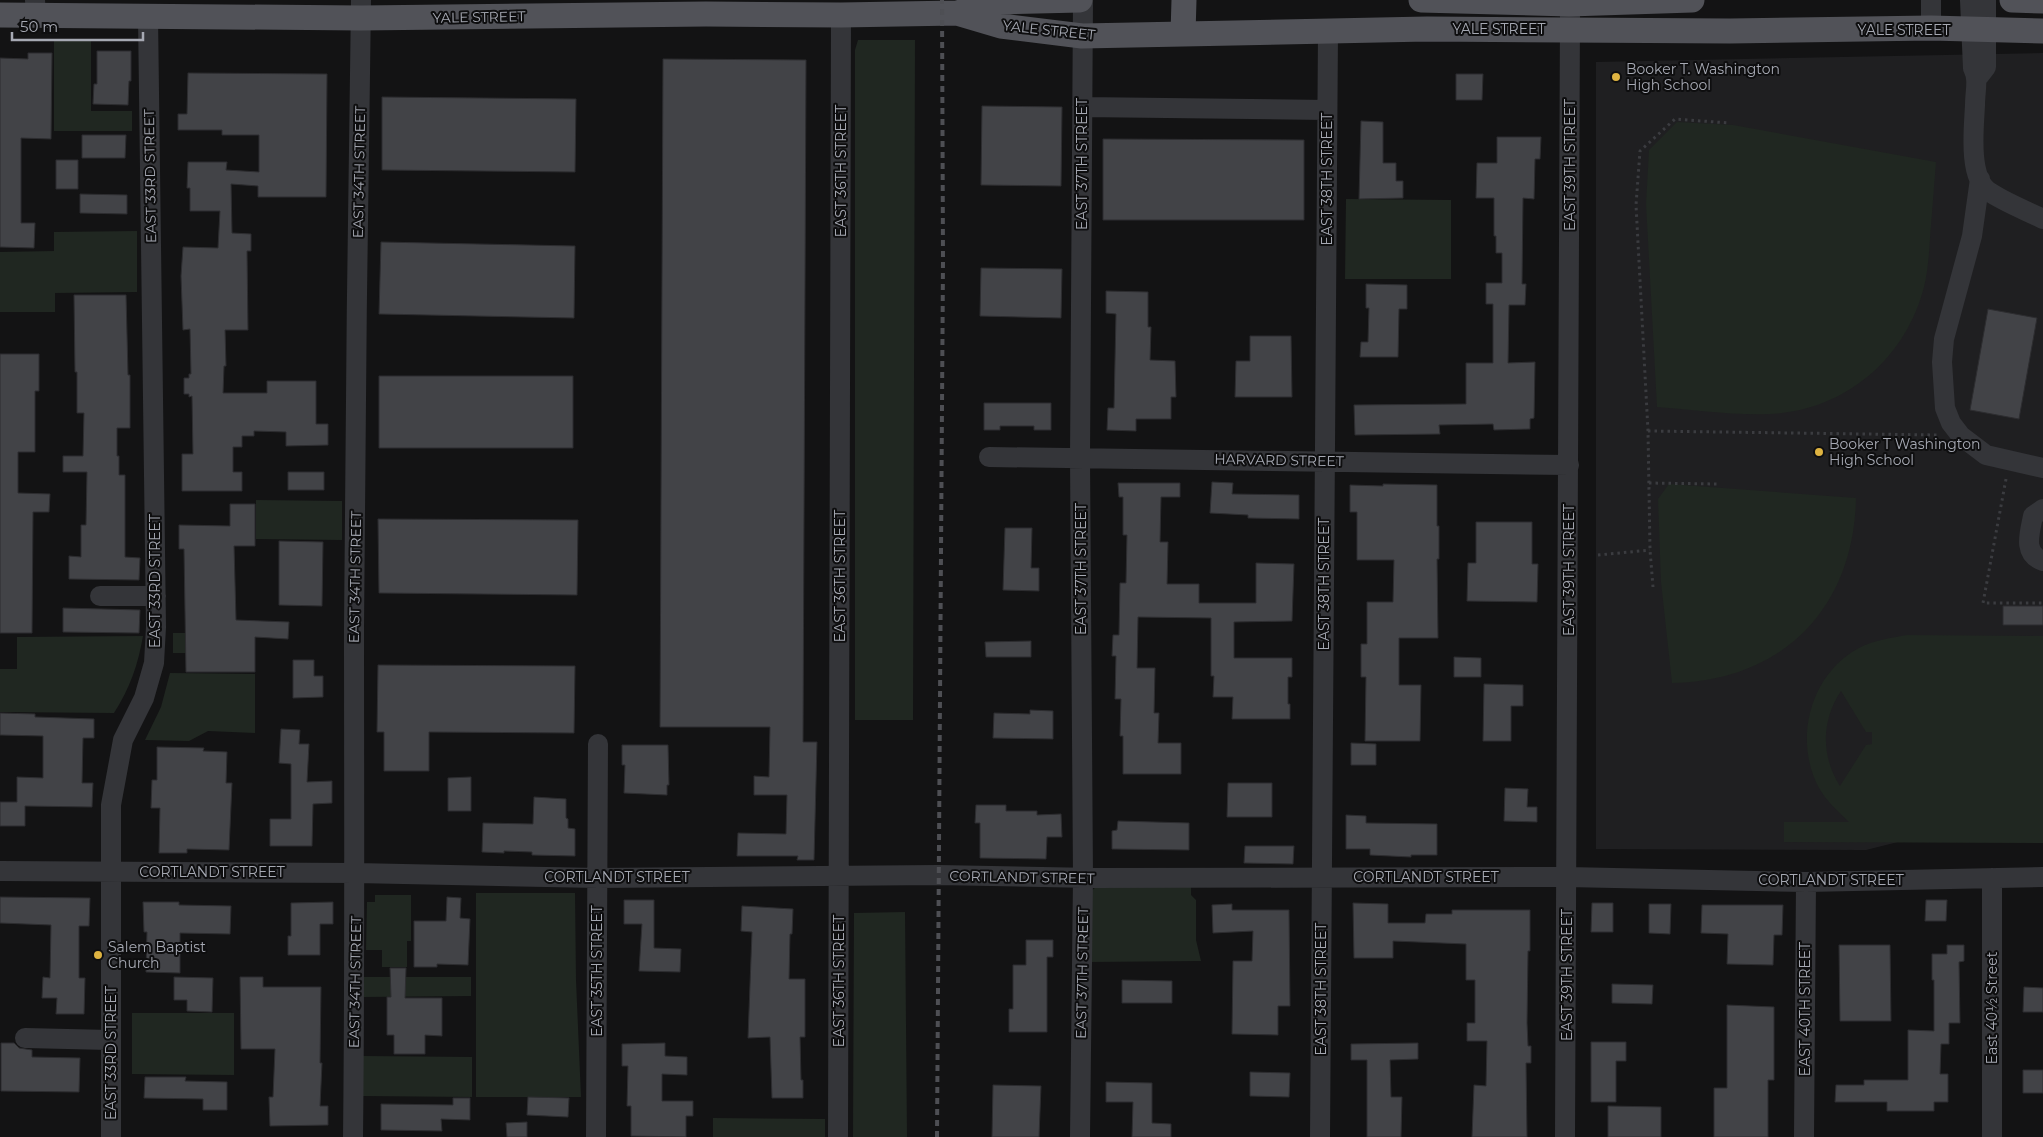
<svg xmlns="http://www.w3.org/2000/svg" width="2043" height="1137" viewBox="0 0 2043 1137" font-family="Montserrat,sans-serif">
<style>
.built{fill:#1f1f21}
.green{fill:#202721;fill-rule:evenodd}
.building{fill:#424347;stroke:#2d2d30}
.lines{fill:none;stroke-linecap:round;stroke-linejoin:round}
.path{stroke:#3b3c40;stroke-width:3;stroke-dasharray:2.5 4;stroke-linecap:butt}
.minor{stroke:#343539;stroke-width:20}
.major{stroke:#515258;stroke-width:25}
.rail{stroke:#4e4f54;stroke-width:4;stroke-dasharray:6 5;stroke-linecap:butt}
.poi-dot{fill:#deb341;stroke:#0e0e0f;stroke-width:2}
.labels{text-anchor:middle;stroke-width:4;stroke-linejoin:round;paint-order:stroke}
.street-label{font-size:14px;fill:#a6a9b3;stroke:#0e0e0f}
.poi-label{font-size:14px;fill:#a6a9b3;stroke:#0e0e0f;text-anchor:start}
</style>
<rect width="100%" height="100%" fill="#131314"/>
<path class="built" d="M2043 53V842H1898L1866 850 1596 849V62Z"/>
<path class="green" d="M54 40 91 41V111H132V131H54Z
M858 40H915L913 720H855V50Z
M1677 122 1733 125 1936 162C1934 187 1932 213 1930 238 1929 254 1928 271 1924 287 1907 354 1852 405 1782 413 1745 417 1695 410 1657 407L1646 204 1649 150Z
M1346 199 1451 200V279H1345Z
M137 231V292L55 293V312H0V252L54 251V232Z
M1669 484 1856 498C1854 608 1783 681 1672 683L1661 582 1658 499Z
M256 500 342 501V540L256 539Z
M173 633H255V653H173Z
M1907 635 2043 636V843L1784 842V822H1849C1838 811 1827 802 1819 788 1793 740 1810 674 1859 648 1874 640 1891 638 1907 635ZM1841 691 1866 732H1872V744L1866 745 1840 786C1821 756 1821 721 1841 691Z
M143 636C138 665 130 688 114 713L0 712V669H17V637Z
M170 673 255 674V733L208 731 189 741 145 740 161 707Z
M1191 886V895L1196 900V940L1201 961 1089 962 1090 892 1096 887Z
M476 893H575L576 980 581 1097H476Z
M375 895H411V941H407V967H382V950H366L367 902H375Z
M905 912 907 1137H853L854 913Z
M363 977H471V996L362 997Z
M132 1013H234V1075L132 1074Z
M363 1056 472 1057V1097L363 1096Z
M713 1118 825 1119V1137H713Z"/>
<path class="building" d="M97 51H131V81H129L128 105 93 104 94 84H97Z
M28 53H52L51 139 21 138V223H35L34 248 0 247V58L28 59Z
M663 59 806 60 803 742H817L814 860H797L798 856H737L738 833 786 834 787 795H754V776L769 777 770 727H660Z
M188 73 327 74 326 197H258V186L231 184 232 233 251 234V251H247L248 330H225L226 366H224L223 393H267V381H316V424H328V445L286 446V432L254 431V436H242V447H233V472H242V491H182V454H193L192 396 189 397V394H184V378H189V374H191L190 329 183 330 181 276 183 247 218 248 220 211H190V188H187L188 162H227L226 170 259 172V135H222V130H178V114H187Z
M1456 74H1483L1482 100H1456Z
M382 97 576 99 575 172 382 170Z
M982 106 1062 107 1061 186 981 185Z
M1361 121 1383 122V163H1396V181H1403V198L1359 199Z
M82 135H126L125 158H82Z
M1497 137H1541L1540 159H1535L1534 199 1523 198 1522 284H1526L1525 305H1509L1508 363 1535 362 1534 418 1530 419V429L1494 430 1493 424 1439 425 1440 434 1355 435 1354 405 1466 404V363H1493V304H1486V283H1502V253H1496V236H1494V198H1476L1477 163H1497Z
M1103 139 1304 140V220H1103Z
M56 160H78V189H56Z
M80 194 127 195V214L80 213Z
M381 242 575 246 574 318 379 314Z
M981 268 1062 269 1061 318 980 316Z
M1366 284 1407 285V309H1399L1398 357H1360L1361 342H1368L1369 308H1366Z
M1106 291 1148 292V327H1151L1150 360 1175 361 1176 397H1171V419H1136V431L1107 430 1108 408H1114L1116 314 1106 313Z
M74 295H126L128 375H130V428H117V456H119V475H125V557L140 558 139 580 69 579V556L81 557V525H86L87 472H63V456H83L84 413H77V372H75Z
M1988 309 2037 318 2019 419 1970 410Z
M1250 336H1291L1292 397H1235L1236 361H1250Z
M0 354H39V391H35V452H18V493L50 494 49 512H33L32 633H0Z
M379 376H573V448H379Z
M984 403H1051V430H1034V426H1000V430H984Z
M288 472H324V490H288Z
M1212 482 1233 483 1232 494 1299 495V519L1248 518V515L1210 513Z
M1118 483H1180V497H1161L1160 542H1168L1167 584H1199V603H1256V563L1294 564 1292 621 1234 622V658H1292V677H1288V704H1290V719H1232L1233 697H1213L1214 676H1211V618L1138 617 1137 668H1155L1154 713H1159L1158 743H1181V774H1123V736H1120L1121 699H1115L1116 656H1112L1113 635H1119L1120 583H1126L1127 535H1123V497H1119Z
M1383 484 1437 485V526H1439V559H1437L1438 638H1399V685H1421L1420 741H1365L1366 677H1361V644H1367V602H1393L1394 560H1357V512H1350V485L1383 486Z
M230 504H255V546H234L236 620 289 622 288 639 255 637V672H186L184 549H179V525L230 526Z
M378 519 578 520 577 595 379 593Z
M1476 522H1532V564H1538L1537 602 1467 601 1468 563H1476Z
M1005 528H1032L1031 568H1039V591L1003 590Z
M279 541 323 542 322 606 279 605Z
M2003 606H2043V625H2003Z
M63 608 140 610 139 633 63 632Z
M1031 641V657H986L985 642Z
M1454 657 1481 658V677H1454Z
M293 660H314V676H323V697L293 698Z
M378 665 575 666 574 733 429 732V771H384V732H377Z
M1484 684 1523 685V706H1511V741H1483Z
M1030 710 1053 711V739L993 738 994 713 1030 714Z
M0 713 35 714V717L94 719V738H83L82 783H93L92 807 25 806V826H0V802H17V777L43 778V736L0 735Z
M281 729 300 730 299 744H309L307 782 332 781V803L313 804 312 846H270V819H291V764L279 763Z
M1351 743 1376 744V765H1351Z
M622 745H668L669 785H667V795L624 793 625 765H622Z
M157 747 204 748 203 751 227 752 226 783H232L229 850 187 849V853H159L160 808H151L152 780H157Z
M471 777V811H448V778Z
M1228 783H1272V817H1227Z
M1505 788 1528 789 1527 807H1537V822L1504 821Z
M534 797 566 799V818L568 819V828L575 829V856L532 855V852L504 851V853L482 852 483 823 533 824Z
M976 805H1006V811H1037V815L1061 814 1062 837H1047L1046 859 980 858V823H975Z
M1346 815 1366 816V823L1437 824V855H1411V857L1370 855V849H1346Z
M1118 821 1189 823V850L1112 849V831L1117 830Z
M1245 846H1294L1293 864 1244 863Z
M0 897 90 898 89 926H79V978H85L84 1014H56L57 998H42L43 977 50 978 51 925 0 923Z
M447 897 461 898 460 918 470 919 468 965 437 964V967H414V921H446Z
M624 900H654V948L681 949 680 972 639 971 642 924H624Z
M1926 900H1947L1946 921H1925Z
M143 902H179V905L231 906 230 934 180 933V973L146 972 147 932H144Z
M333 902V924H320V955H288V936H291V903Z
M1353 903 1388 904V923H1425L1426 914H1452V910H1530V951H1528L1527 1023 1528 1046H1531V1063H1526L1527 1137H1472L1474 1085 1486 1086 1487 1041H1467V1023H1475V980H1466V944L1393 941V958H1354Z
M1592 903H1613V932H1591Z
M1232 904V910H1289L1290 1006H1278V1035L1232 1034 1233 961H1252L1253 931 1213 933 1212 905Z
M1649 904H1671L1670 934 1649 933Z
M1702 905H1783L1782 935H1774L1773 965 1727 964 1728 934 1701 933Z
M742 906 793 909 792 934H790L789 979H805V1037H800L801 1080H803V1098H772L770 1037 748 1038 752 932 741 931Z
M1026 940H1053V957H1047V1032H1009V1009H1013V965H1026Z
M1839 945H1890L1891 1021H1840Z
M1947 945H1964V961L1959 962 1960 1023H1949V1044H1941L1940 1074H1948V1102H1934V1111H1887V1102H1835L1836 1085H1864V1080H1908V1030L1934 1031V980H1932V954H1947Z
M390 968H406L405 998H442V1036L425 1035V1054H394V1035H387V997H391Z
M174 977 213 978 212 1012 187 1011V1000H174Z
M240 977H263V987H321L320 1063H322L320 1106H328V1125L270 1126 269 1097H273L275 1049H241Z
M1122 980 1172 981V1003H1122Z
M1612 984 1653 985 1652 1004 1612 1003Z
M2024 987 2043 988V1012H2023Z
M1727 1005 1774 1007V1080H1768V1137H1714V1088H1727Z
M1591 1042H1626V1061H1616V1102H1591Z
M1 1043H14L19 1048 32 1050V1057L80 1058 79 1092 1 1091Z
M665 1043V1056L687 1057V1075L662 1074V1101H693V1116H686V1137L631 1136V1106H627L628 1066H622V1044Z
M1418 1043V1059L1390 1060 1391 1097H1402L1401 1137H1367V1060H1351V1044Z
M2023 1070H2043V1093H2023Z
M1250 1072 1290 1073 1289 1097 1250 1096Z
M145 1077H186L185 1081 227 1082V1110H203V1099L144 1098Z
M1106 1082 1152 1083V1123L1171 1124V1137H1132L1133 1102H1106Z
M993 1085 1041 1086 1039 1137H992Z
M528 1097 569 1098 568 1117 527 1115Z
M453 1098H470V1120L441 1119 442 1131 381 1130V1104L453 1105Z
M1608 1106 1661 1107V1137H1608Z
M527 1122V1137H507L506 1123Z"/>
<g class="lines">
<path class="path" d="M1648 431 1937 435
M2006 479 1983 603H2043
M1649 483 1717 484
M1598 555 1650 550
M1653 587 1650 550 1648 431 1636 205 1640 151 1675 119 1729 123"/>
<path class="minor" d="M35 0 36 15
M1931 0V28
M1970 0 1973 68C1979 80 1975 91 1975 105 1974 127 1968 176 1988 191 2004 202 2025 210 2043 219
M1979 76 1986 67V0
M1082 107 1327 110
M1980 179 1972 236 1944 339 1942 362 1945 408 1951 423 1961 436 1986 455 2043 468
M989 457 1569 465
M2043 509 2033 516C2030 532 2022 554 2043 561
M100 596H156
M0 871 356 873 598 878 938 875 1094 878 1567 877 1806 882 2043 877
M25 1038 110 1040
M111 1137V805L123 740 144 698 154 663 156 627 148 16
M353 1137C355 967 354 798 354 628 355 419 358 209 361 0
M596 1137 598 744
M838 1137 841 15
M1080 1137 1083 878 1080 458 1083 0
M1320 1137 1328 32
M1565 1137 1570 16
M1804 1137 1806 882
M1992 1137V878"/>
<path class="major" d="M1421 0 1569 4 1692 0
M2012 0 2043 1
M957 13 1001 26 1082 36 1427 29 1730 31 1931 28 2043 31
M0 15 361 18 706 14 841 15 957 13 999 2 1080 0
M1183 34 1184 0"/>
<path class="rail" d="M937 1137 943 261 942 0"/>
</g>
<g class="poi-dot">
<circle cx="1616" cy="77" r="5"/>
<circle cx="1819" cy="452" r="5"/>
<circle cx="98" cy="955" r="5"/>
</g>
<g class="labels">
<g class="street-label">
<text transform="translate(479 17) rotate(-1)" y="5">YALE STREET</text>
<text x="1499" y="34">YALE STREET</text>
<text transform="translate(1049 30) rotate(6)" y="5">YALE STREET</text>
<text x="1904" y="35">YALE STREET</text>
<text transform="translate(1082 164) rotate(-90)" y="5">EAST 37TH STREET</text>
<text transform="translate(1570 165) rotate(-90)" y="5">EAST 39TH STREET</text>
<text transform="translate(841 171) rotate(-90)" y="5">EAST 36TH STREET</text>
<text transform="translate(359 172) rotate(-89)" y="5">EAST 34TH STREET</text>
<text transform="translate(150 176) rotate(-91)" y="5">EAST 33RD STREET</text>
<text transform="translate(1327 179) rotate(-90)" y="5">EAST 38TH STREET</text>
<text transform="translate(1279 460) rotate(1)" y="5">HARVARD STREET</text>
<text transform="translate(1081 569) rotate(-90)" y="5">EAST 37TH STREET</text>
<text transform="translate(1569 570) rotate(-90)" y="5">EAST 39TH STREET</text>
<text transform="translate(840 576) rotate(-90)" y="5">EAST 36TH STREET</text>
<text transform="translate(355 577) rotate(-89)" y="5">EAST 34TH STREET</text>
<text transform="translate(155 581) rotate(-90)" y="5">EAST 33RD STREET</text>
<text transform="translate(1324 584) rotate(-90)" y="5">EAST 38TH STREET</text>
<text x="212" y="877">CORTLANDT STREET</text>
<text x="617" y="882">CORTLANDT STREET</text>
<text transform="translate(1022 877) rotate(1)" y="5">CORTLANDT STREET</text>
<text x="1426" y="882">CORTLANDT STREET</text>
<text x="1831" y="885">CORTLANDT STREET</text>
<text transform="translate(597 971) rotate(-90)" y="5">EAST 35TH STREET</text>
<text transform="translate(1082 973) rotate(-89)" y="5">EAST 37TH STREET</text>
<text transform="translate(1567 975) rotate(-90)" y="5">EAST 39TH STREET</text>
<text transform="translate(839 981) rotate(-90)" y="5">EAST 36TH STREET</text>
<text transform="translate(355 982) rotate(-89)" y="5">EAST 34TH STREET</text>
<text transform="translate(1321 989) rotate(-90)" y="5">EAST 38TH STREET</text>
<text transform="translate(1992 1008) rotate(-90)" y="5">East 40½ Street</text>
<text transform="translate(1805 1009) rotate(-90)" y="5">EAST 40TH STREET</text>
<text transform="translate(111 1053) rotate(-90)" y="5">EAST 33RD STREET</text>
</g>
<g class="poi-label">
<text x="1626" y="74">Booker T. Washington<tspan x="1626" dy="16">High School</tspan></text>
<text x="1829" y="449">Booker T Washington<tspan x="1829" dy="16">High School</tspan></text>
<text x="108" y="952">Salem Baptist<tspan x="108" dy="16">Church</tspan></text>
</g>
</g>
<path d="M12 32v8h131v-8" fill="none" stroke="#a6a9b3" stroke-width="2.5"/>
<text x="20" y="32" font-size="15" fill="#a6a9b3" stroke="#0e0e0f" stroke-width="4" paint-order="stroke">50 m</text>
</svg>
